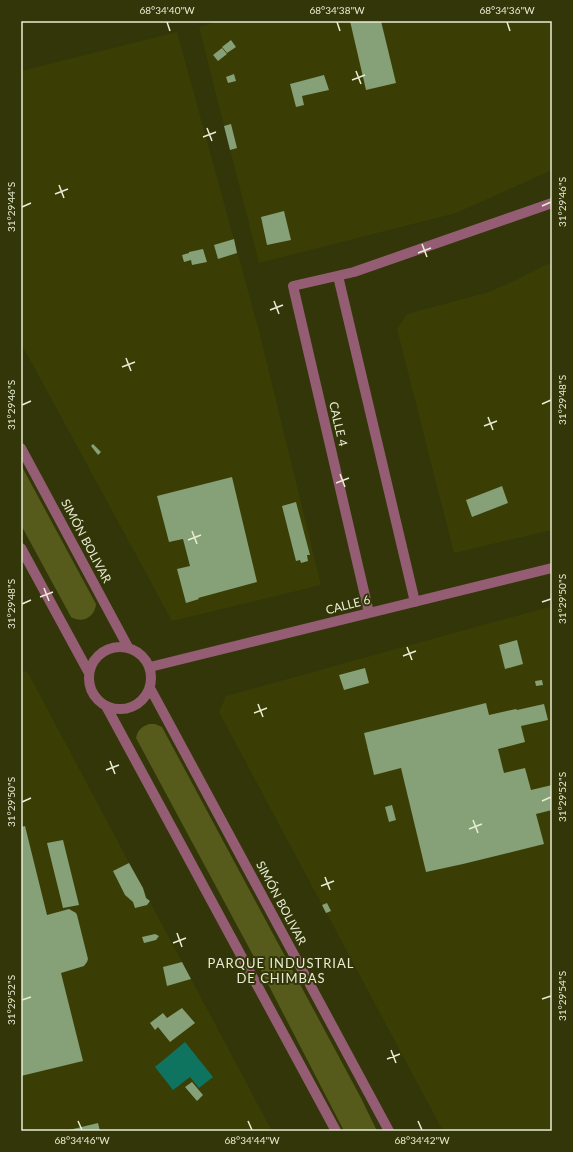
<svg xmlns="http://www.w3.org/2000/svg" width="573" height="1152" viewBox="0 0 573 1152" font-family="Lato,sans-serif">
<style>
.built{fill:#3a3e05}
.green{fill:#565b1c}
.water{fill:#0f745f}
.building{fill:#86a077}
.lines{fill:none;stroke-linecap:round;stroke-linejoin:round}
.minor{stroke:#955d74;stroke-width:10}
.ticks{fill:none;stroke:#e9edd5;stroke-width:1.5}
.labels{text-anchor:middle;stroke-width:4;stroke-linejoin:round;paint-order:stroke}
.street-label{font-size:12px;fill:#e9edd5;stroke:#323608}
.neighbourhood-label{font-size:13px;letter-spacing:1px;fill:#e9edd5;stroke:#323608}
.neatline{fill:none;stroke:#e9edd5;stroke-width:1.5}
.ticks-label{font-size:10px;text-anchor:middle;fill:#e9edd5}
</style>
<rect width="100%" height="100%" fill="#323608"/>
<path class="built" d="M219 21H552V170L456 213 259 263 199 27Z
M177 32 259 331 321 585 172 621 21 343V71Z
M552 262V530L454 553 397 329 407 314 489 292 520 278Z
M552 606V1131H443L219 712 226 696Z
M27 671 272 1131H21V672Z"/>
<path class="green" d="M21 465 96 604C95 617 82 624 71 617L21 525Z
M149 724H155L162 727 361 1098 377 1131H344L254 957 136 738C138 730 141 727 149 724Z"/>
<path class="water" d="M185 1042 213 1077 199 1088 190 1077 173 1090 155 1067Z"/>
<path class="building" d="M350 21H381L396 83 366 90Z
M231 40 236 47 227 53 222 47Z
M222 48 227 54 218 61 213 55Z
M234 74 236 81 228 83 226 77Z
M324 75 329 90 302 96 304 105 296 107 290 84Z
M231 124 237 148 230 150 224 126Z
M284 211 291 240 267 245 261 217Z
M234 239 237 253 218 259 214 245Z
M203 249 207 262 192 265 191 260 184 262 182 255 189 253V252Z
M93 444 101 452 98 455 91 446Z
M232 477 257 582 198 598 199 599 186 603 177 569 190 566 183 539 169 542 157 496Z
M502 486 508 503 472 517 466 500Z
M296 502 310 555H307L308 561 301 563 300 560 296 561 282 506Z
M517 640 523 664 505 669 499 645Z
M365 668 369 683 344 690 339 675Z
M542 680 543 685 536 686 535 681Z
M486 703 489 715 516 709 517 710 544 704 548 720 521 726 525 742 498 749 504 773 525 768 531 790 552 785V810L536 814 544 844 463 864 426 872 401 768 374 775 364 733Z
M392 805 396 820 389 822 385 807Z
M25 826 47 915 69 909 76 913 77 915 88 959 87 962 84 966 61 973 83 1061 21 1076V827Z
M63 840 79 905 63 908 47 843Z
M129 863 143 888 146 898 150 901 147 905 135 908 133 902 125 895 113 871Z
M327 903 331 911 326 913 322 905Z
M155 934 159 936 156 940 144 943 142 937Z
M182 962 191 979 167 986 163 967Z
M182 1008 195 1023 170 1042 158 1027 155 1030 150 1023 163 1013 167 1018Z
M192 1082 203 1095 197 1101 185 1087Z
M98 1123 100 1131H69V1130Z"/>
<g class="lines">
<path class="minor" d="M338 276 415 602
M21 448 128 647
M21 548 89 673
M369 613 293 286 354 272 552 203
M89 678a31 31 0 1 1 62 0a31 31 0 1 1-62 0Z
M150 667 552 568
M150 688 389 1131
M106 706 336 1131"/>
</g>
<path class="ticks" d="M167 22 170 31M337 22 340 31M507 22 510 31M356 71 361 84M352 80 365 75M207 128 212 141M203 137 216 132M59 185 64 198M55 194 68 189M542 206 551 202M22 207 31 203M422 244 427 257M418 253 431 248M274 301 279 314M270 310 283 305M126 358 131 371M122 367 135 362M542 404 551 400M22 405 31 401M488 417 493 430M484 426 497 421M340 474 345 487M336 483 349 478M192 531 197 544M188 540 201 535M44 588 49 601M40 597 53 592M542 602 551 599M22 604 31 600M407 647 412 660M403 656 416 651M258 704 263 717M254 713 267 708M110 761 115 774M106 770 119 765M542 801 551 797M22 802 31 798M473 820 478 833M469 829 482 824M325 877 330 890M321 886 334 881M177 933 182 947M173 943 186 938M542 999 551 996M22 1000 31 997M391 1050 396 1063M387 1059 400 1054M78 1121 82 1130M248 1121 252 1130M418 1121 422 1130"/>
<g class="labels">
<g class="street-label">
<text transform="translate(338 424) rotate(77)" y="4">CALLE 4</text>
<text transform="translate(86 541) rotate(62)" y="4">SIMÓN BOLIVAR</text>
<text transform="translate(348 605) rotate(-14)" y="4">CALLE 6</text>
<text transform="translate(281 903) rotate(62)" y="4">SIMÓN BOLIVAR</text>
</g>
<g class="neighbourhood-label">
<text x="281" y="968">PARQUE INDUSTRIAL<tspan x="281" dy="15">DE CHIMBAS</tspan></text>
</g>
</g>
<rect width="573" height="1152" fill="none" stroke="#323608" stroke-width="44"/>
<rect x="22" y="22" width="529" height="1108" class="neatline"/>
<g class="ticks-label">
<text x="167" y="14">68°34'40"W</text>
<text x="337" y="14">68°34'38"W</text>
<text x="507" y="14">68°34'36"W</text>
<text transform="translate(562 202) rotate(-90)" y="4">31°29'46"S</text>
<text transform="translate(11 207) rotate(-90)" y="4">31°29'44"S</text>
<text transform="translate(562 400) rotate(-90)" y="4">31°29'48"S</text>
<text transform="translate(11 405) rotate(-90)" y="4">31°29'46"S</text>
<text transform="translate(562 599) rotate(-90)" y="4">31°29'50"S</text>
<text transform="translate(11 604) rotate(-90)" y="4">31°29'48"S</text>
<text transform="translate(562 797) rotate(-90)" y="4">31°29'52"S</text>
<text transform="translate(11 802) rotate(-90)" y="4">31°29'50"S</text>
<text transform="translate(562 996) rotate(-90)" y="4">31°29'54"S</text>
<text transform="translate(11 1000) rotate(-90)" y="4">31°29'52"S</text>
<text x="82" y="1144">68°34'46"W</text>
<text x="252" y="1144">68°34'44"W</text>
<text x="422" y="1144">68°34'42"W</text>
</g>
</svg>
